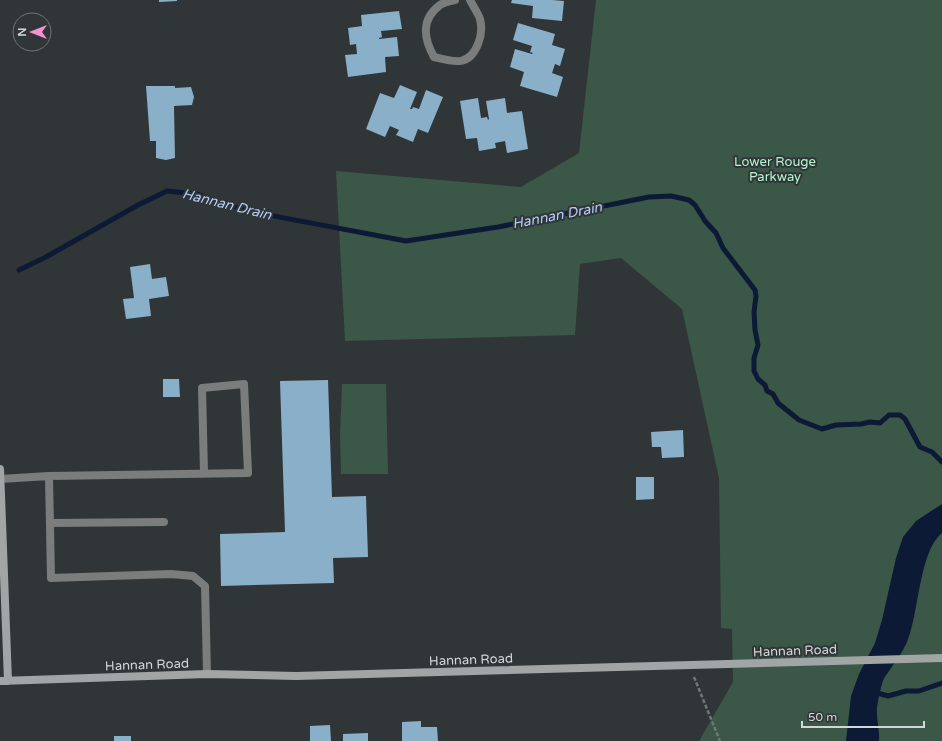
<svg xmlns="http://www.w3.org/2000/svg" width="942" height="741" viewBox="0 0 942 741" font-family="'Varela Round',sans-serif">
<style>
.green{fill:#3a5747}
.water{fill:#0d1a35}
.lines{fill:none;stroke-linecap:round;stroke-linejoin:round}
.stream{stroke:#0d1a35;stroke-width:5}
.building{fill:#89afc9}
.path{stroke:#717676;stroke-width:2.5;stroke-dasharray:4 2;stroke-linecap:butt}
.lane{stroke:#7a7d7c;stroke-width:8}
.street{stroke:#7a7d7c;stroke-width:8}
.secondary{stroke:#a1a5a5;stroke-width:8}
.labels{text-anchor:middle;stroke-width:4;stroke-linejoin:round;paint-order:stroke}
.park-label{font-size:13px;fill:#b2f5cf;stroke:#303637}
.street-label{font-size:13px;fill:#d2d6d6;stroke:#303637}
.water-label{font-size:14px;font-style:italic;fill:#b4caf8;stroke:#303637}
</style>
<rect width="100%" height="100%" fill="#303637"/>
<path class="green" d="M596 0H942V741H699L733 682 732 629 721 628 719 478 682 309 621 258 580 264 575 335 345 341 336 171 521 187 579 153Z
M342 384H386L388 474H341L340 435Z"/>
<path class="water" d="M942 504V533C919 551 919 614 907 642 903 651 897 660 891 668 888 673 883 678 882 684 880 691 878 700 877 708 876 719 880 730 879 741H846L851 696 859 674 875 643 882 620 896 558 903 537 916 521Z"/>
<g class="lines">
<path class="stream" d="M19 270 46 257 138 205 167 191 197 194 247 211 406 241 498 227 649 197 671 196 689 200 695 205 705 221 716 233 723 248 755 290 756 296 754 312 755 330 758 345 754 358V371L758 379 765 385 767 391 773 394 778 403 799 420 822 429 836 425 861 424 870 422 880 423 889 415H900L905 419 920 447 932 452 942 462
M874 692 888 696 906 691H919L942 683"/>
</g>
<path class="building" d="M159 0H177V1L159 2Z
M512 0H552L564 1 562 21 532 18 533 6 511 3Z
M399 11 402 29 381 31 382 37 379 38V39L397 37 399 56 385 57 386 72 348 77 345 55 357 54 356 44 350 45 348 28 362 26 361 15Z
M518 23 555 34 552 45 565 49 560 66 555 64 552 73 563 77 557 97 520 86 524 72 510 67 515 49 532 54 533 53 530 52 532 46 513 40Z
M400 85 417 92 410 109H412L413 107 419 109 426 90 443 97 428 133 418 129 413 142 396 135 399 130 390 126 385 137 366 129 380 93 394 98Z
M146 86H175V88L191 87 194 97 192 105 174 106 175 158 166 160 156 158V141H150Z
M478 98 481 118 487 117 488 120 489 119 486 101 505 98 507 113 522 111 528 149 507 153 505 141 495 143 496 148 479 151 477 138 466 139 460 101Z
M150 264 152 279 166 277 169 296 149 299 151 316 126 319 123 299 134 298 130 267Z
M163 379H179L180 397H163Z
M328 380 332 497 366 496 368 557 333 558 334 583 221 586 220 534 285 532 280 381Z
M683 430 684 457 662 458 661 447H652L651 432Z
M636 477H654V499L636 500Z
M421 721V727H437L438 741H402V722Z
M330 725 331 741H310V726Z
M368 733V741H343V734Z
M114 736H131V741H114Z"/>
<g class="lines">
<path class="path" d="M694 677 720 741"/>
<path class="lane" d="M49 476 248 473 244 384 202 388 204 473
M0 479 49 476 51 578 171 574 193 576 205 586 207 674
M50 523 164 522"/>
<path class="street" d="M455 0C450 1 443 3 440 5 420 20 424 39 434 57 454 62 469 67 478 44 481 37 482 27 480 19 478 13 473 6 470 0"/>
<path class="secondary" d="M0 469 8 681
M0 681 207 674 296 676 942 658"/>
</g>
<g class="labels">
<g class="park-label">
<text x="775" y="166">Lower Rouge<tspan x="775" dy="15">Parkway</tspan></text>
</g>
<g class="street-label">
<text transform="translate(795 650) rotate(-2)" y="5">Hannan Road</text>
<text transform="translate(471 659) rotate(-2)" y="5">Hannan Road</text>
<text transform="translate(147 664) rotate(-2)" y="5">Hannan Road</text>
</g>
<g class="water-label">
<text transform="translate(227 204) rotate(14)" y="5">Hannan Drain</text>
<text transform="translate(557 215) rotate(-11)" y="5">Hannan Drain</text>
</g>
</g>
<g transform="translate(32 32) rotate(270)"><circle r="19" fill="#303637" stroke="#717677"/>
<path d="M0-3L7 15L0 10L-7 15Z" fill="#f690d0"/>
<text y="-6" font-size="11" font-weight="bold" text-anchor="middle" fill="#d2d6d6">N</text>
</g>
<path d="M802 721v6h122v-6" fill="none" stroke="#d2d6d6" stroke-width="2"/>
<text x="808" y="721" font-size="12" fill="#d2d6d6" stroke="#303637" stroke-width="3" paint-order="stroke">50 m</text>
</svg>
